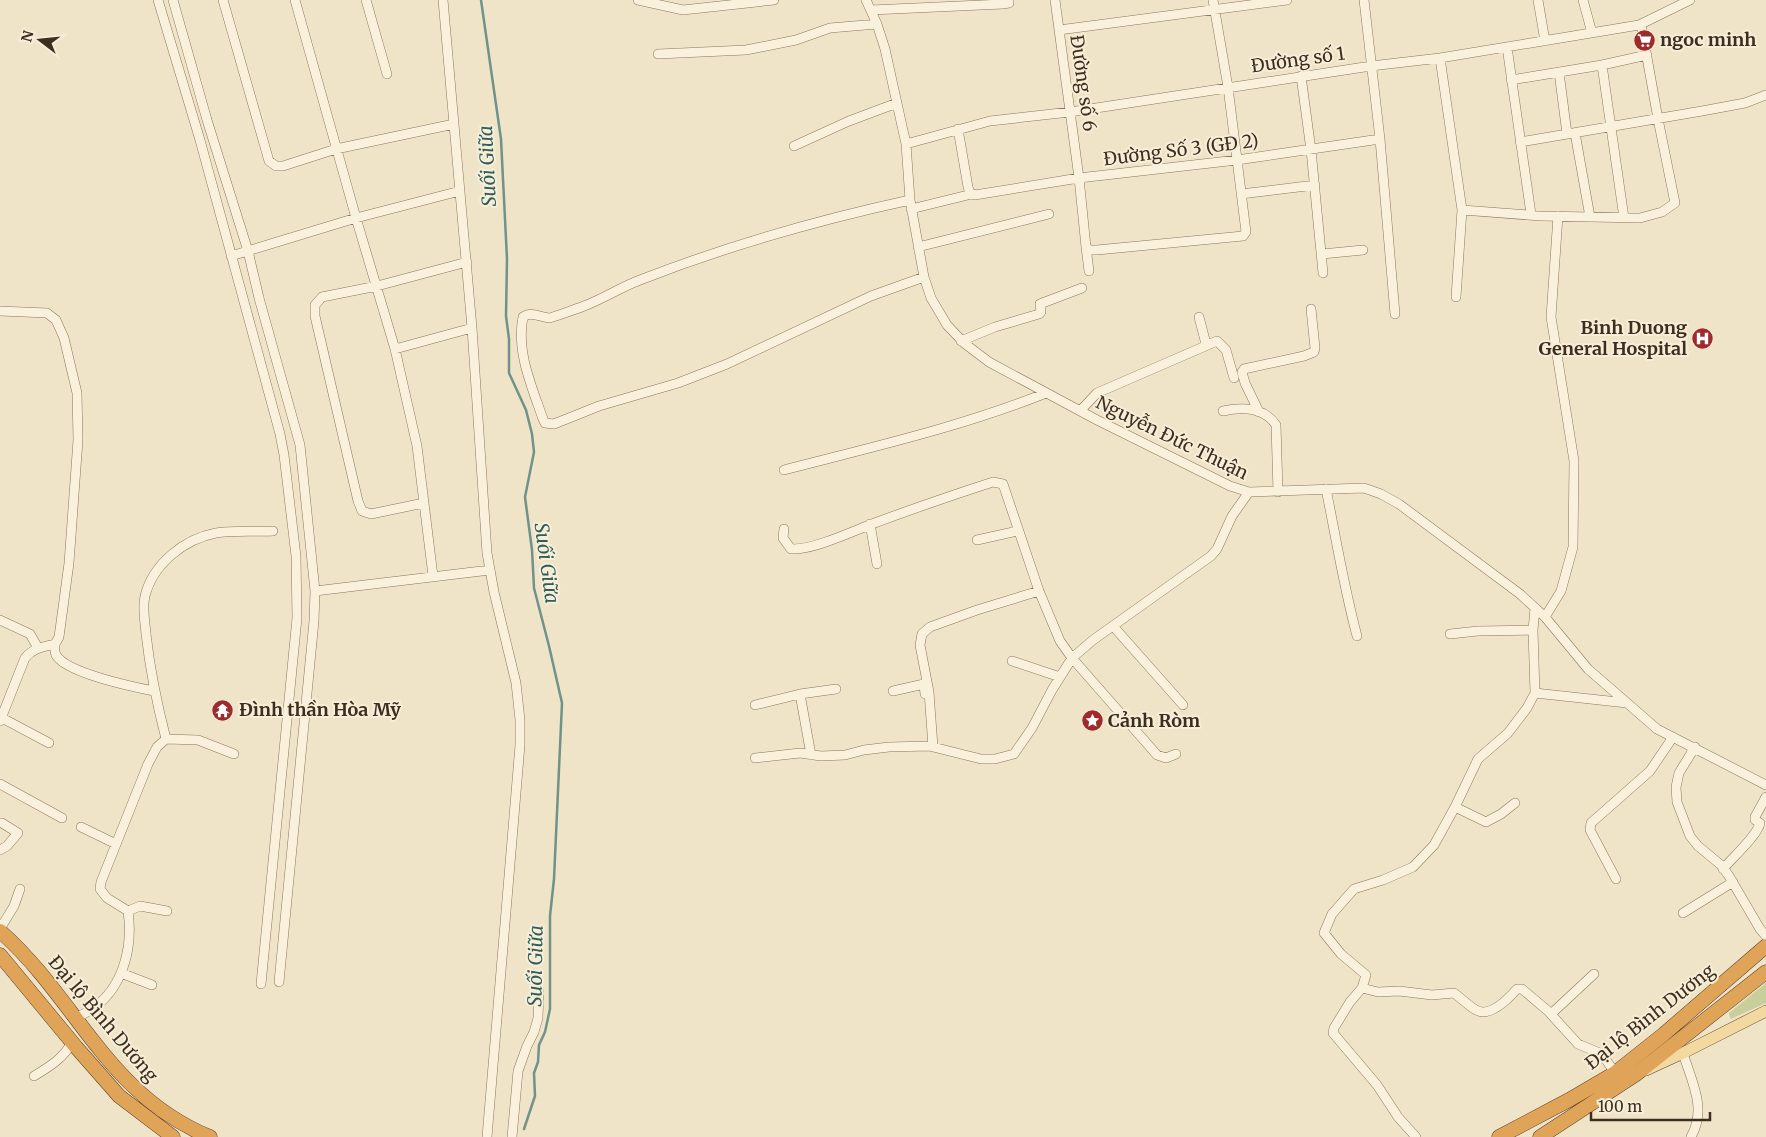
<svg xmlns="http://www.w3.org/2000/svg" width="1766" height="1137" viewBox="0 0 1766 1137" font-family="Merriweather,serif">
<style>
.green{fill:#c9cf9b}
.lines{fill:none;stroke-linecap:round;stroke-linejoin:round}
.stream{stroke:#6f938a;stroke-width:2.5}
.minor-casing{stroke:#8d765c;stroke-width:10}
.major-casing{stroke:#5b4430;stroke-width:12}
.highway-casing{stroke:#5b4430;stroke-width:15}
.minor{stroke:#faf1dc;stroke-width:9}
.major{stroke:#f3d9a0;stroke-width:11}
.highway{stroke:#e0a458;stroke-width:14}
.labels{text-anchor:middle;stroke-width:4;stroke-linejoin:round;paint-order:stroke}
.poi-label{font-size:18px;font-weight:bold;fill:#3d2e20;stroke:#f7eed8;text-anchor:start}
.street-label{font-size:18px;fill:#3d2e20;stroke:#f7eed8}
.water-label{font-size:19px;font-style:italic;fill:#2f5d5a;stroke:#f7eed8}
</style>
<rect width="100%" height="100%" fill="#f0e4c8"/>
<path class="green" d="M1766 983V1003L1731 1019 1730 1018 1729 1013Z"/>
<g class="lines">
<path class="stream" d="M481 0 501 139 507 259 506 316 509 339V373L526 410 532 434 534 452 525 497 532 550 534 588 549 646 562 703 554 879 550 916V1009L545 1032 539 1045 538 1062 534 1073 535 1096 524 1129"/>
<defs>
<path id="minor" d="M158 0 200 140 280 434 284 455 296 556 297 618 261 984
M173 0 207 120 248 251 259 298 300 445 315 591 314 621 279 982
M223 0 269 161 276 166H283L336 149 454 124
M295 0 356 218 395 349 417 446 433 576
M366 0 387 74
M443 0 472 328 487 553 494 592 516 683 520 720V745L487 1137
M638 0 683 10 774 0
M866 0 877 24 885 49 906 144 910 200 924 277 931 298 947 325 964 343 989 362 1097 420 1230 486 1249 492 1364 488 1381 494 1399 504 1520 594 1545 617 1588 669 1657 729 1766 785
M1055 0 1079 178 1086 247 1090 250H1097L1243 236 1246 232 1228 87 1213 0
M1364 0 1380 139 1395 314
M1538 0 1545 41
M1583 0 1592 33
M871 10 1003 4 1009 3V0
M1059 30 1287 0
M1507 47 1531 214
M658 54 746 50 796 40 830 28 877 24
M1440 58 1462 210 1456 297
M1602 65 1624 218
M1559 72 1567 134
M1301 76 1311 150 1323 273
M1511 80 1602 65 1647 55
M958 129 968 187 970 193 975 195 1079 178 1237 160 1380 139
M1575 133 1590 217
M1520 142 1702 111 1745 103 1766 95
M906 144 990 121 1070 112 1371 66 1440 58 1639 25 1690 0
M794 146 849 121 897 103
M1241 194 1315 185
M910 200C818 220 727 246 640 280 621 287 603 299 584 306 579 308 551 318 549 318 540 317 532 311 523 317 516 352 532 387 543 419L545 423 554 424 599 406 678 383 727 364 871 296 924 277
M911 209 972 194
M1462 210 1541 216 1640 218 1662 212 1675 203 1658 119 1641 24
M918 247 1049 214
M1086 247 1089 271
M1322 254 1363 250
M231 256 356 218 460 191
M0 311 47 313 56 320 64 338 77 393 78 440 69 563 59 637 55 644C43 647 33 648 25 658L0 721
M1199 317 1206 344
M961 341 995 327 1039 314 1041 312 1040 304 1045 302 1082 288
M395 349 472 328
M1080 411 1097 393 1217 341 1226 350 1234 378
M1223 411C1242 407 1264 407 1276 425L1278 492
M1259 412 1245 383 1242 372 1244 369 1304 356 1314 352 1315 348 1311 309
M784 470C872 447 961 427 1046 393
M1326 489C1336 538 1344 588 1357 636
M424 503 371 514 362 511 358 501 315 316V305L322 297 377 286 467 262
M870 524 877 564
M784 529 783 538 791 549C813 550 851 532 872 524 912 509 953 495 993 482L1003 484 1039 591 1060 641 1072 658 1157 755 1166 758 1176 754
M977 540 1018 531
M315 591 490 570
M1535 608 1533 630 1535 693 1627 703
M1545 617 1561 591 1573 547 1574 461 1551 317 1558 216
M0 620 30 634 38 648
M1113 626 1183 705
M1450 634 1478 631 1533 630
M55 644C55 648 54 651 56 655 66 673 134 687 154 691
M1012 661 1060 677
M893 691 924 684 925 694
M1535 693 1527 708 1508 733 1478 759 1455 807 1434 845 1413 867 1383 880 1354 889 1332 914 1324 933 1341 954 1366 975 1362 988 1378 992 1399 991 1432 995 1454 993C1461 998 1470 1007 1476 1010 1490 1018 1509 998 1517 989H1522L1548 1011 1578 1044 1602 1054 1615 1073
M755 705 800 694
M2 718 49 743
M166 739C157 704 150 670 146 634 145 621 142 608 145 596 153 564 184 539 216 533 232 530 255 532 273 531
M933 747 929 692 920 645 922 634 930 627 977 610 1039 591
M1695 747 1679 773 1676 787 1677 802 1690 836 1698 846 1721 865 1729 876 1760 929 1766 936
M811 755 800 694 836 689
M755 758 800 753 821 756 845 755 864 750 889 747 929 746 981 759H995L1014 754 1032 728 1052 690 1072 658 1093 640 1211 556 1217 549 1232 516 1249 492
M0 784 62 818
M1455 807 1486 822 1501 814 1515 803
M81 827 116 844
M0 850 7 846 18 833 2 823
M1723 869C1732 858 1758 835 1760 823L1755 820V817L1766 797
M1616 879 1590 830 1591 823 1650 771 1673 737
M128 911 140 906 167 911
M1683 913 1733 882
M0 929 14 906 20 889
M121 973 152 985
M1362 988 1350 1002 1334 1028 1333 1033 1377 1085 1398 1117 1416 1137
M1551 1014 1594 974
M75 1019C81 1015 89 1011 95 1007 124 985 133 946 128 911L107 898 100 889 101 882 148 764 157 747 166 739 198 740 234 754
M1683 1053C1692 1083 1707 1108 1691 1137
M34 1076C49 1067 64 1058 72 1042
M512 1137 518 1071 527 1046 534 1032 538 1018 539 990"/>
<path id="major" d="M1646 1070 1683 1053 1766 1011"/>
<path id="highway" d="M0 931C77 999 107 1095 210 1137
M0 955 76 1047 119 1096 173 1137
M1499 1137 1569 1100 1615 1073 1664 1034 1766 946
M1540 1137 1635 1075 1766 972"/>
</defs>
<use href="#minor" class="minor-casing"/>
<use href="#major" class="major-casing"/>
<use href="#highway" class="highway-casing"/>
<use href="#minor" class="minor"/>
<use href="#major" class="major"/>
<use href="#highway" class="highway"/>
</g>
<defs>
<symbol id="supermarket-disc" viewBox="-11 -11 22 22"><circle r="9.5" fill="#9e2a2b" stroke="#f7eed8"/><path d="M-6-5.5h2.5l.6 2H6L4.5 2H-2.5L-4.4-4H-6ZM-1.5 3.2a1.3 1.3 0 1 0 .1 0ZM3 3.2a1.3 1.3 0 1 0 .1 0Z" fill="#fff"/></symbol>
<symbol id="hospital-disc" viewBox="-11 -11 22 22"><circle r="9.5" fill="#9e2a2b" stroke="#f7eed8"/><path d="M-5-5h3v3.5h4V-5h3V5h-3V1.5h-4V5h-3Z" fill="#fff"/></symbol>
<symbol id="temple-disc" viewBox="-11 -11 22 22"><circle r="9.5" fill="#9e2a2b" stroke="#f7eed8"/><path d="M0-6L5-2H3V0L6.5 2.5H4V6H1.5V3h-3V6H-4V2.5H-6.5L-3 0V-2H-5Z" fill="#fff"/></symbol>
<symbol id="sight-disc" viewBox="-11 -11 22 22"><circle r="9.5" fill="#9e2a2b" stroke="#f7eed8"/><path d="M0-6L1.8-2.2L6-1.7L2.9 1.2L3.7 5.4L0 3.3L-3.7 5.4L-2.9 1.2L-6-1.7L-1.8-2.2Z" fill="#fff"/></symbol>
</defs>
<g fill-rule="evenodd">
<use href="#supermarket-disc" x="1632" y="28" width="25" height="25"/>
<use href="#hospital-disc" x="1690" y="326" width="25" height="25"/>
<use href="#temple-disc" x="210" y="698" width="25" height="25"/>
<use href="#sight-disc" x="1080" y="708" width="25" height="25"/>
</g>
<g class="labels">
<g class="poi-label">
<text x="1660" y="46">ngoc minh</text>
<text x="1687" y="334" text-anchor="end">Binh Duong<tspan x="1687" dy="21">General Hospital</tspan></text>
<text x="239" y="716">Đình thần Hòa Mỹ</text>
<text x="1108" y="727">Cảnh Ròm</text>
</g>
<g class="street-label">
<text transform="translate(1298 60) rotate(-8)" y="6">Đường số 1</text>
<text transform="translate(1083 83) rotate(82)" y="6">Đường số 6</text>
<text transform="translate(1181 150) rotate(-7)" y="6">Đường Số 3 (GĐ 2)</text>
<text transform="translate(1172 438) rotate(26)" y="6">Nguyễn Đức Thuận</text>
<text transform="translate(1650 1017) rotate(-38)" y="6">Đại lộ Bình Dương</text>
<text transform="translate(103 1019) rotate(50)" y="6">Đại lộ Bình Dương</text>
</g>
<g class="water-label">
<text transform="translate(487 166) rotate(-93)" y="7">Suối Giữa</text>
<text transform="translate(547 563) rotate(82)" y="7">Suối Giữa</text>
<text transform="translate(535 966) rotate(-89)" y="7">Suối Giữa</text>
</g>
</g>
<g transform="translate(40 40) rotate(286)" stroke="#f7eed8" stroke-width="4" paint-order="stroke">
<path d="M0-4L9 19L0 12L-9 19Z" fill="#3d2e20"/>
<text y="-8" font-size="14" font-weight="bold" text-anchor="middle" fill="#3d2e20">N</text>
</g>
<path d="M1591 1112v8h119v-8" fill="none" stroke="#3d2e20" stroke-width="2.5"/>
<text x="1598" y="1112" font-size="15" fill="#3d2e20" stroke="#f7eed8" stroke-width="4" paint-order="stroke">100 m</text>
</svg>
